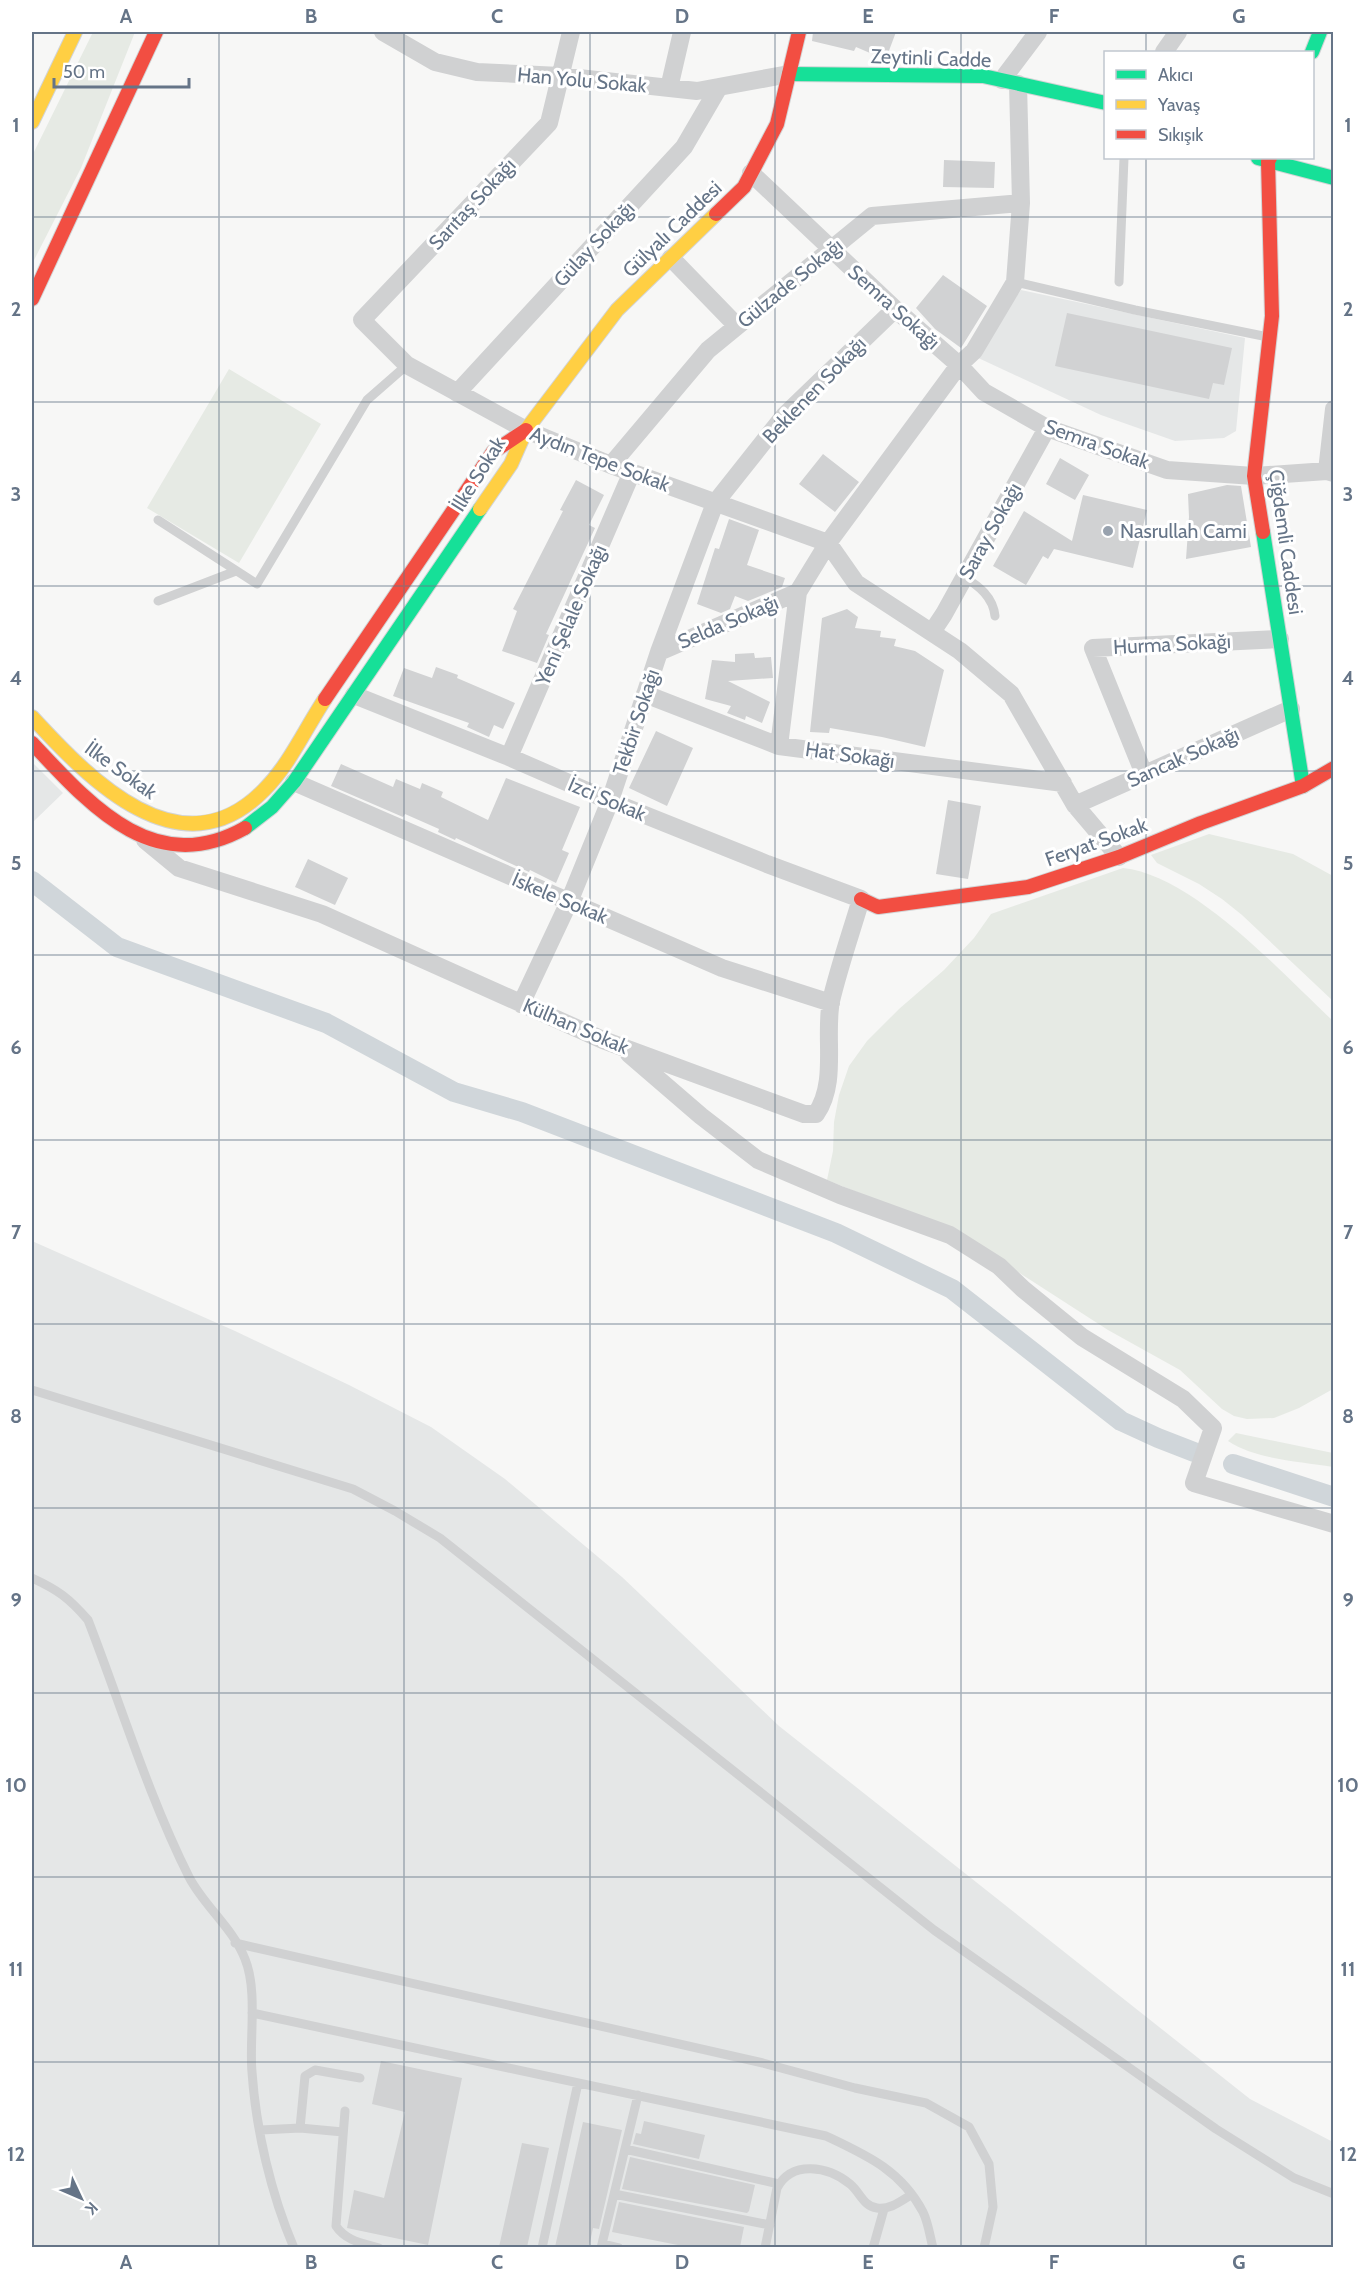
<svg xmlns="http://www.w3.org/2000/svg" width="1365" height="2279" viewBox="0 0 1365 2279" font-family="Cabin,sans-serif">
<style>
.built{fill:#e5e7e7}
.green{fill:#e6eae4}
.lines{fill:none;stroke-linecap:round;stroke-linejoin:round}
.canal{stroke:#d0d6da;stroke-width:20}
.building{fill:#d1d2d3}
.fast-casing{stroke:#d2d4d5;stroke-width:16}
.slow-casing{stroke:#d2d4d5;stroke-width:16}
.jam-casing{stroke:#d2d4d5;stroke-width:16}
.lane{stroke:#d0d1d2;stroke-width:9}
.street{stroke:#d0d1d2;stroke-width:18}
.fast{stroke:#16e098;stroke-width:14}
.slow{stroke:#ffcf43;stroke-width:14}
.jam{stroke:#f24e42;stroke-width:14}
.grid{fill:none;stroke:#657487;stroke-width:1.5;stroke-opacity:0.55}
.poi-dot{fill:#98a2ae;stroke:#fff;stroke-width:2}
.labels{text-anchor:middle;stroke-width:6;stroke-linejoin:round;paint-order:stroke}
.street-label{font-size:20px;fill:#657487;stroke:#fff}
.poi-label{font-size:20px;fill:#657487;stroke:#fff;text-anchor:start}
.neatline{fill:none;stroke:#657487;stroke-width:2}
.grid-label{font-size:20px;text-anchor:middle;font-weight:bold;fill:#657487}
</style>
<rect width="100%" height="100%" fill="#f7f7f6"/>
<path class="built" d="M1021 290 1245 338 1236 431 1224 438 1175 441 1101 415 974 356Z
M32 762 63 793 34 821 32 820Z
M32 1241 235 1331 349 1385 431 1427 505 1479 622 1577 779 1726 1250 2099 1333 2142V2247H32Z"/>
<path class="green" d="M93 32H135L81 168 32 264V156Z
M229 369 321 424 239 563 147 508Z
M1209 834 1293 854 1333 876V1001L1242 915 1222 899 1199 884 1157 863 1151 855Z
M1123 868C1193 875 1283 974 1333 1021V1389L1299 1408 1274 1418 1247 1419 1234 1416 1222 1409 1180 1370 1108 1330 1018 1272 929 1221 827 1180 833 1151 834 1122 839 1095 849 1066 867 1041 899 1009 944 970 974 938 991 914Z
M1236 1433 1333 1453V1467C1299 1461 1257 1460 1228 1441Z"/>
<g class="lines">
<path class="canal" d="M32 881 117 947 326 1023 454 1092 522 1112 836 1233 952 1289 1121 1421 1158 1438 1194 1452
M1233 1464 1334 1497"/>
</g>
<path class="building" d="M813 32H896L887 56H877L856 47 854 51 812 41Z
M944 160 995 162 994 188 943 187Z
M943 275 987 306 961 348 935 329 916 308Z
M1067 313 1232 348 1224 385 1213 383 1209 399 1055 366Z
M823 454 859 482 835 512 799 484Z
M1060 458 1089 475 1075 500 1046 484Z
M576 480 604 495 589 525 595 528 546 634 549 635 537 663 502 651 517 611 513 609 563 511 560 510Z
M1227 485 1241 486 1251 547 1186 559 1189 517 1188 494Z
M1083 495 1147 510 1133 568 1054 549 1048 559 1043 556 1026 585 993 566 1024 511 1072 541Z
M729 519 759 530 747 565 785 578 782 587 748 601 735 596 730 609 721 613 697 604 715 548 719 549Z
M847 609 858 617 855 628 881 631 880 637 896 639 894 646 915 651 944 670 925 747 882 737 830 728 829 733 810 732 822 618Z
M754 653 755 658 771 657 773 678 728 681 770 702 762 723 746 716 745 720 727 713 731 706 705 699 712 660 735 662V654Z
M436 667 458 675 457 678 515 703 503 729 494 725 489 737 467 727 469 723 393 696 404 668 432 678Z
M656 731 693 748 667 806 629 788Z
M341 764 393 787 396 779 420 789 422 783 443 792 441 797 488 820 506 778 580 807 562 850 569 853 556 883 530 870 529 872 456 838 455 840 438 832 439 829 405 814 403 817 331 786Z
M948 800 981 806 968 879 936 874Z
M308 859 348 878 335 905 295 887Z
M381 2061 462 2078 428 2245 347 2228 354 2190 384 2198 405 2112 372 2104Z
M644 2121 705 2135 699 2159 633 2144 636 2133 641 2134Z
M583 2122 622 2130 599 2229 593 2228 589 2247H555Z
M522 2143 549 2148 527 2247H499Z
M630 2157 755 2185 749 2211 747 2213 622 2189Z
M619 2202 744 2227 740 2247H688L612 2232Z"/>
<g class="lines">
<defs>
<path id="fast" d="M1312 52 1320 32
M789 74 983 76 1106 103
M1258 158 1334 178
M1263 532 1303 786
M245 828 272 807 294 782 480 509"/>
<path id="slow" d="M32 122 75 32
M480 509 511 464 526 430 617 310 716 214
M32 717C89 779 181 875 264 790 290 764 305 729 325 699"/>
<path id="jam" d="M716 214 744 187 777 124 799 32
M32 299 156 32
M1263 532 1254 476 1272 316 1268 161 1270 158
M325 699 493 452 526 430
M32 743C90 805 154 879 245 828
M861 899 878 907 1028 887 1119 857 1201 823 1303 786 1334 768"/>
</defs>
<use href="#fast" class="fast-casing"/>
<use href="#slow" class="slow-casing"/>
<use href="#jam" class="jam-casing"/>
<path class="lane" d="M1015 282 1135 310 1268 337
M1119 282 1124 158
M158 520 257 584 367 400 407 365
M964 577C979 586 993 597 995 616
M158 601 236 571
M32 1390 353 1489 395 1511 440 1538 934 1930 1216 2129 1294 2178 1334 2194
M32 1578C58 1590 69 1598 88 1620 121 1705 148 1795 189 1877 204 1906 233 1928 245 1959 258 1991 249 2039 252 2072 256 2130 271 2194 294 2248
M235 1943 763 2063 855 2088 926 2103 969 2127 989 2164 993 2207 984 2248
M252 2013 826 2136C866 2155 901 2170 923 2212 928 2222 930 2236 933 2248
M345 2111 336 2226C346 2241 362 2243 379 2248
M300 2128 305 2076 315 2070 360 2078
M261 2130 300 2128 343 2132
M625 2149 779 2184
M614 2194 770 2225
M602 2244 619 2248
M542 2248 578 2083
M601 2248 638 2095
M765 2248 777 2188C792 2160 828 2166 850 2184 860 2192 863 2206 877 2208 890 2210 901 2201 911 2195
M873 2248 884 2209"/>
<path class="street" d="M383 32 435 62 477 72 560 76 697 91 789 74
M571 32 549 123 362 320 407 365 526 430 611 465 828 543
M1164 52 1178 32
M1002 80 1038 32
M669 88 682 32
M751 173 895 309 959 365 984 392 1047 428 1167 470 1254 476 1327 471 1334 473
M671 258 737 326
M457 393 684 147 719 87
M611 465 708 350 872 216 1021 203
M1327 471 1334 409
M828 543 856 583 960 651 1011 694 1075 805 1119 857
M932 632 944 614 1047 428
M659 652 798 592
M645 694 779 746 1063 783
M779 746 798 592 828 543 959 365 974 351 1015 282 1021 203 1018 84
M509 757 632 472
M1144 774 1093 648 1280 639
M294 782 722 968 831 1003
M1075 805 1291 709
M145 840 179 868 322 914 603 1040 804 1114H816C838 1082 824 1037 831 1001 839 967 851 933 861 899L767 864 610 801 509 757 354 695
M521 1004 569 902 610 801 659 652 715 503 784 416 895 309
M629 1054 701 1116 758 1160 840 1195 950 1235 999 1266 1023 1289 1082 1337 1183 1399 1213 1428 1194 1483 1334 1524"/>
<use href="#fast" class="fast"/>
<use href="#slow" class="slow"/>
<use href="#jam" class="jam"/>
</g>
<path class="grid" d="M219 32V2248M404 32V2248M590 32V2248M775 32V2248M961 32V2248M1146 32V52M1146 158V2248M32 217H1334M32 402H1334M32 586H1334M32 771H1334M32 955H1334M32 1140H1334M32 1324H1334M32 1508H1334M32 1693H1334M32 1877H1334M32 2062H1334"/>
<circle class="poi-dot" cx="1108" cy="531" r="6"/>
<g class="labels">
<g class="street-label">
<text transform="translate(931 58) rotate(2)" y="7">Zeytinli Cadde</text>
<text transform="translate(582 80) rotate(5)" y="7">Han Yolu Sokak</text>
<text transform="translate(472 204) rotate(-47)" y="7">Sarıtaş Sokağı</text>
<text transform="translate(672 229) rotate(-44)" y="7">Gülyalı Caddesi</text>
<text transform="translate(594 244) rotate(-47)" y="7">Gülay Sokağı</text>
<text transform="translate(790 283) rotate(-39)" y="7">Gülzade Sokağı</text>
<text transform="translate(894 307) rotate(42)" y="7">Semra Sokağı</text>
<text transform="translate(814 390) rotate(-46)" y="7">Beklenen Sokağı</text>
<text transform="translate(1097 444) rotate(20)" y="7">Semra Sokak</text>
<text transform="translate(600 459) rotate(21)" y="7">Aydın Tepe Sokak</text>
<text transform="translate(478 474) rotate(-58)" y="7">İlke Sokak</text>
<text transform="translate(990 531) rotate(-61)" y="7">Saray Sokağı</text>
<text transform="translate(1286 542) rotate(82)" y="7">Çiğdemli Caddesi</text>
<text transform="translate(571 615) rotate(-67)" y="7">Yeni Şelale Sokağı</text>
<text transform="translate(728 622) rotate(-23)" y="7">Selda Sokağı</text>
<text transform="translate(1172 644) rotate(-3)" y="7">Hurma Sokağı</text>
<text transform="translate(636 722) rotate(-72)" y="7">Tekbir Sokağı</text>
<text transform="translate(850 755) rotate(8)" y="7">Hat Sokağı</text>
<text transform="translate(1183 757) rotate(-24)" y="7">Sancak Sokağı</text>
<text transform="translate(121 770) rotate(36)" y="7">İlke Sokak</text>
<text transform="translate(607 799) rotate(23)" y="7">İzci Sokak</text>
<text transform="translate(1096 842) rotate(-20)" y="7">Feryat Sokak</text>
<text transform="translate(560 898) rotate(23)" y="7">İskele Sokak</text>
<text transform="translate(576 1026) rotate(23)" y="7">Külhan Sokak</text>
</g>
<g class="poi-label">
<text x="1120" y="538">Nasrullah Cami</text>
</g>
</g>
<rect width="1365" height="2279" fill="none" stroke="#ffffff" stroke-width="66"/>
<rect x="1104" y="51" width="210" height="108" fill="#ffffff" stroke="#c1c7cf" stroke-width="1.5"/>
<rect x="1116" y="70" width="30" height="9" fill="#16e098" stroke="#c1c7cf" stroke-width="1.5"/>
<text x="1158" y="81" font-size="18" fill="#657487">Akıcı</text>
<rect x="1116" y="100" width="30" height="9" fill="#ffcf43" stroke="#c1c7cf" stroke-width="1.5"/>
<text x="1158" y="111" font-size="18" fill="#657487">Yavaş</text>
<rect x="1116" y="130" width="30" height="9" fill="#f24e42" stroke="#c1c7cf" stroke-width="1.5"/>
<text x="1158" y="141" font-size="18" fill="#657487">Sıkışık</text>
<g transform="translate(81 2198) rotate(134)" stroke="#ffffff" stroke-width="4.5" paint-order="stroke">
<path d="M0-4.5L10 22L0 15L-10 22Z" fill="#657487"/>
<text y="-9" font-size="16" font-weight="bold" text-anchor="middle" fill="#657487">K</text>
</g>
<path d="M54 78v9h135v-9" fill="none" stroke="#657487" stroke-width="3"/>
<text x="63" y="78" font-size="18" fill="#657487" stroke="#ffffff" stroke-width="4.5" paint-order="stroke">50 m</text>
<rect x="33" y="33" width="1299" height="2213" class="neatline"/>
<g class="grid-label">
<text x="126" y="23">A</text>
<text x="311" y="23">B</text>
<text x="497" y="23">C</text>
<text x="682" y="23">D</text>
<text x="868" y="23">E</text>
<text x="1054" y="23">F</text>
<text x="1239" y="23">G</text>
<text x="16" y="132">1</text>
<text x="1348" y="132">1</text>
<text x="16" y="316">2</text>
<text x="1348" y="316">2</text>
<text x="16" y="501">3</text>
<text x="1348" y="501">3</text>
<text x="16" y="685">4</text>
<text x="1348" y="685">4</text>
<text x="16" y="870">5</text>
<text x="1348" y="870">5</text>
<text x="16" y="1054">6</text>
<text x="1348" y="1054">6</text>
<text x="16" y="1239">7</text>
<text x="1348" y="1239">7</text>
<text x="16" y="1423">8</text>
<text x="1348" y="1423">8</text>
<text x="16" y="1607">9</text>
<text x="1348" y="1607">9</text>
<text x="16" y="1792">10</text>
<text x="1348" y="1792">10</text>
<text x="16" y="1976">11</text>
<text x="1348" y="1976">11</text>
<text x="16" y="2161">12</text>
<text x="1348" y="2161">12</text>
<text x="126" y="2269">A</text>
<text x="311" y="2269">B</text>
<text x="497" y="2269">C</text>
<text x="682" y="2269">D</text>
<text x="868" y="2269">E</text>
<text x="1054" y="2269">F</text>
<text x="1239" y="2269">G</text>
</g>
</svg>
